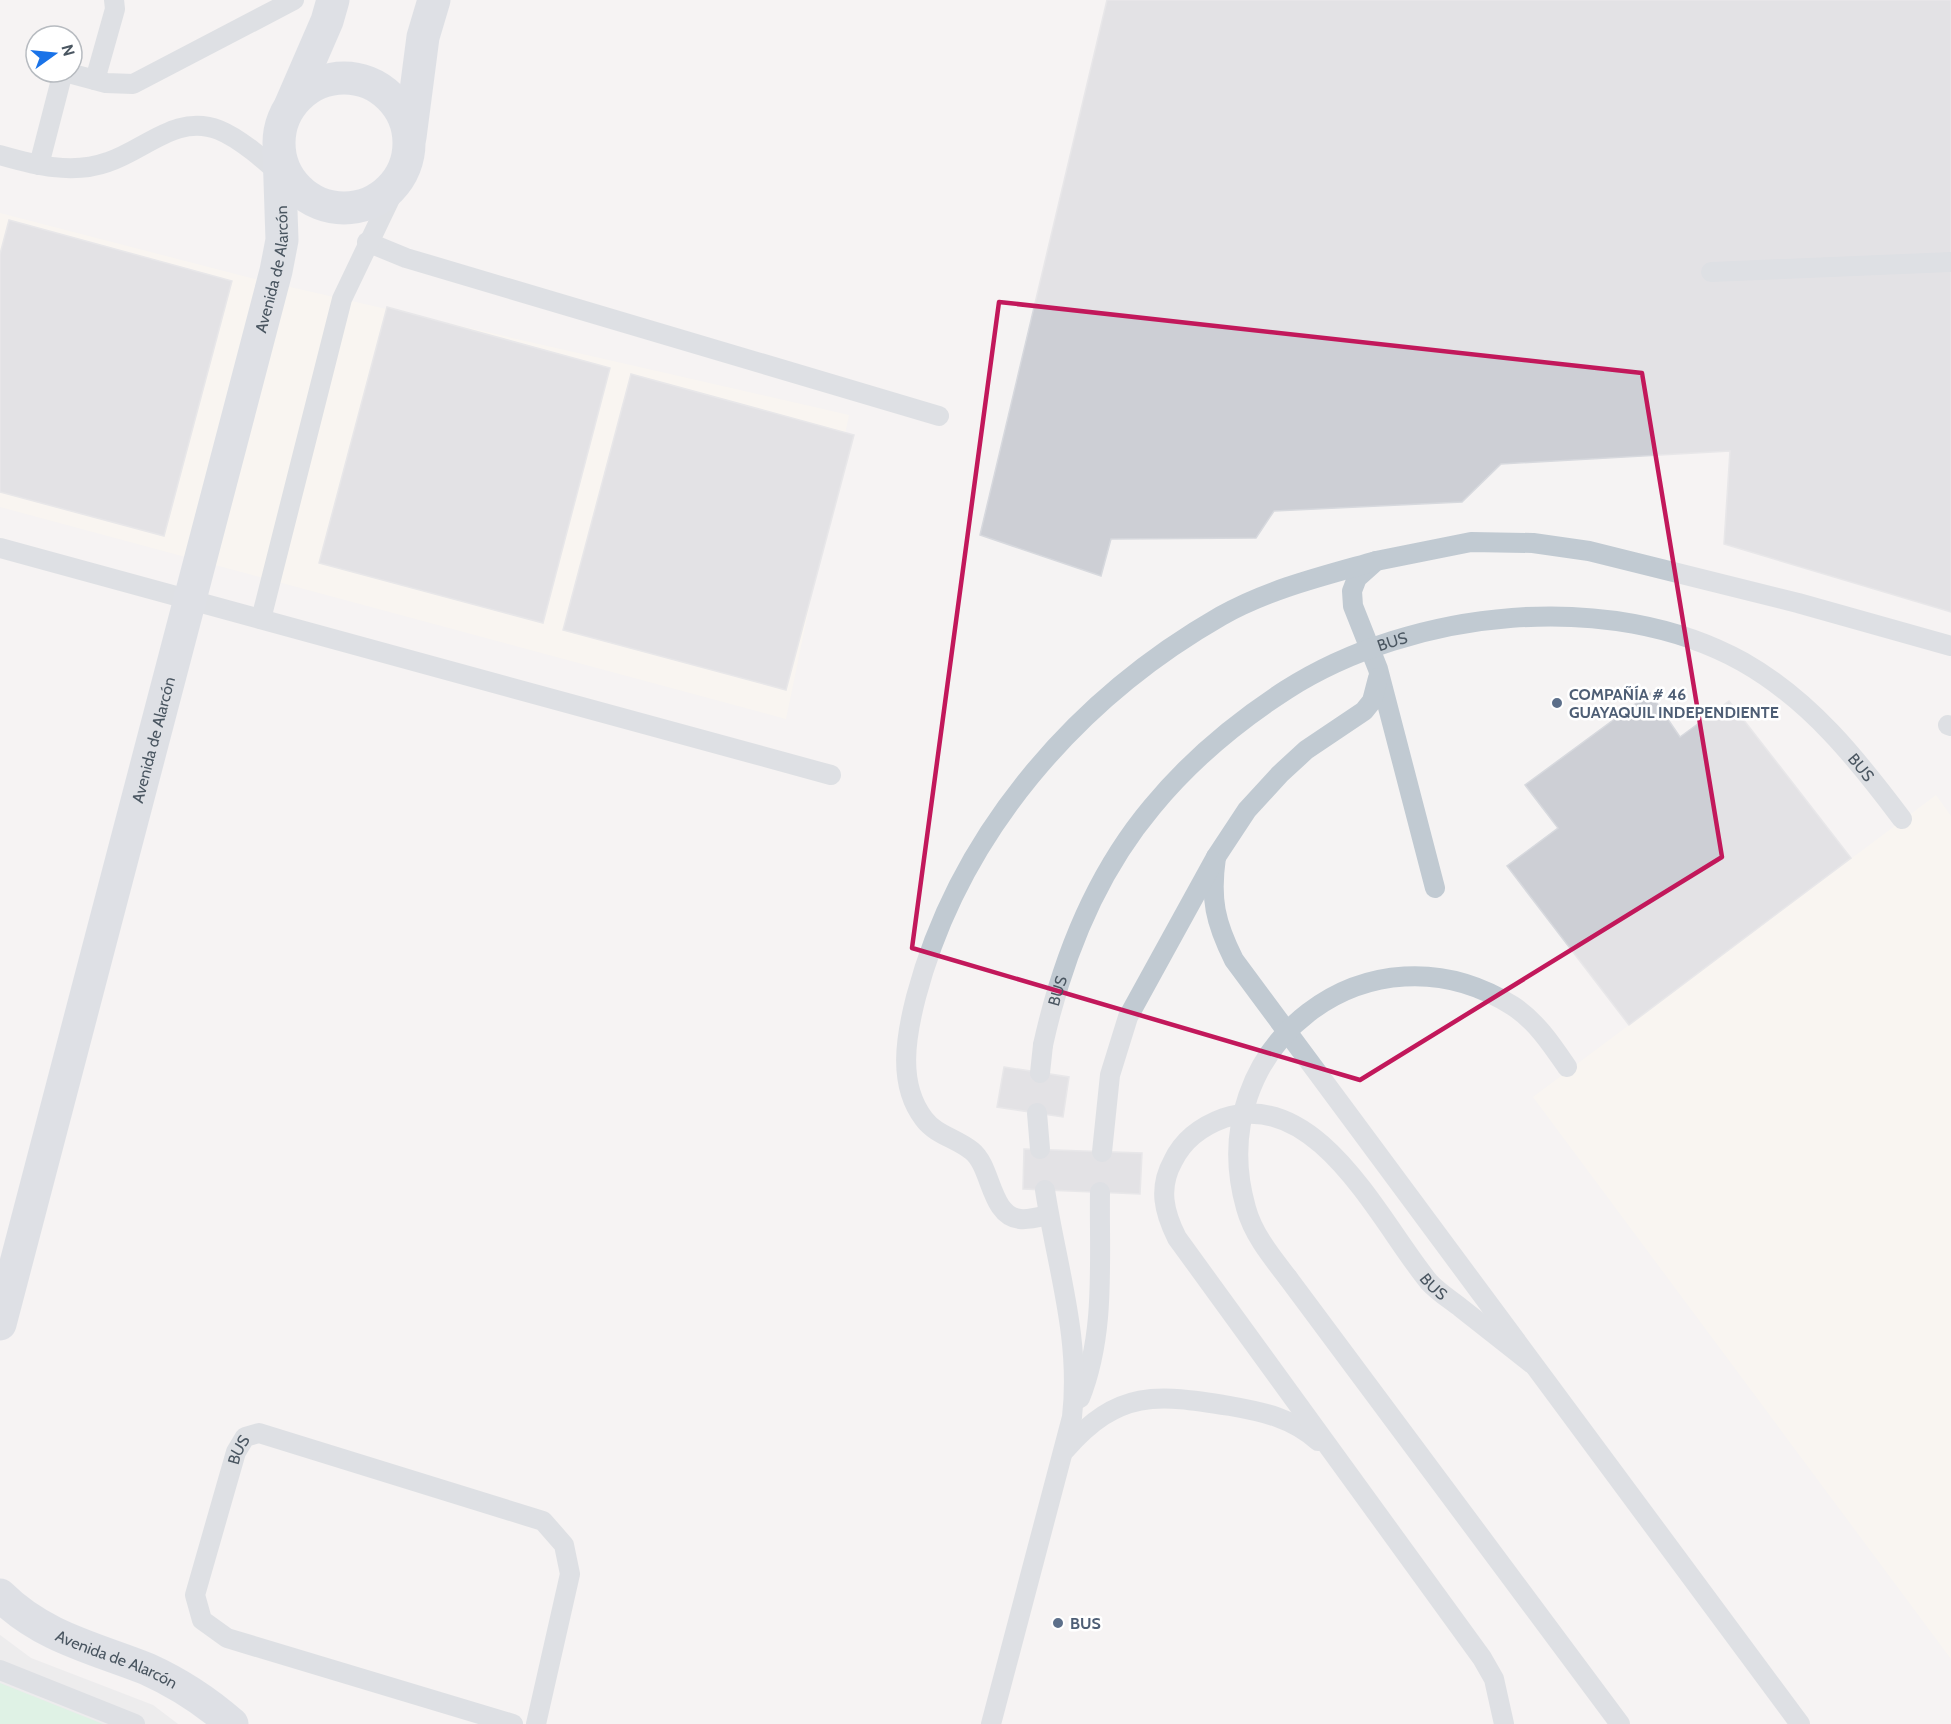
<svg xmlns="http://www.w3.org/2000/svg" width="1951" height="1724" viewBox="0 0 1951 1724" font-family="Cabin,sans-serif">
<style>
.commercial{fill:#fdf9ef}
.airport{fill:#e2e4e7}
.green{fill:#c3f1d5}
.building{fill:#cdcfd5;stroke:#d7d9de;stroke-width:1.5}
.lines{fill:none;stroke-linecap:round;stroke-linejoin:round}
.lane{stroke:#c1cad2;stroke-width:20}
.secondary{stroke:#c1cbd6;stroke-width:33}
.lane-bridge{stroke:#c1cad2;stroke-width:20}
.marked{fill:none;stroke:#c2185b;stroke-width:4.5;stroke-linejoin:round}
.service-dot{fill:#5c6f8a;stroke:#fff;stroke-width:2}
.labels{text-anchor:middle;stroke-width:5;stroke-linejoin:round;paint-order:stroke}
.street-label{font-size:16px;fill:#4a5661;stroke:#fff}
.service-label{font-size:16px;font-weight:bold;fill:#4e5e75;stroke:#fff;text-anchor:start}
</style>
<rect width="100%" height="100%" fill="#f5f3f3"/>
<path class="commercial" d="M0 213 251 278 849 415 786 719 0 507Z
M1936 795 1951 816V1659L1533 1097Z"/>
<path class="airport" d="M0 1635 31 1658 153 1705 178 1724H0Z"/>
<path class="green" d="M0 1683 103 1724H0Z"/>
<path class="building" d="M1107 0H1951V612L1724 544 1730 451 1501 464 1462 502 1274 511 1256 538 1111 539 1101 576 980 535Z
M9 220 232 281 164 536 0 492V254Z
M387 307 610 368 543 623 319 563Z
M631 374 854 435 786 690 563 630Z
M1650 693 1680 737 1729 701 1851 858 1629 1025 1507 866 1558 828 1525 785Z
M1004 1067 1069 1077 1063 1117 997 1107Z
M1024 1149 1142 1153 1140 1194 1023 1189Z"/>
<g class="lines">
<g class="lane">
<path d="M65 72 106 83 133 84 294 0"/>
<path d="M95 80 115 9 114 0"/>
<path d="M0 155C35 165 72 175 108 162 145 150 177 113 219 130 246 141 277 172 299 191"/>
<path d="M39 165 63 72"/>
<path d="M367 242 406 258 939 416"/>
<path d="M1711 272 1951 262"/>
<path d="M0 548 831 775"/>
<path d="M261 619 342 299 399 180"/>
<path d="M1948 725 1951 726"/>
<path d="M1216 857C1210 899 1215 922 1234 960L1800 1724"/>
<path d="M1435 888 1378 669 1353 606 1352 591 1357 578 1376 561 1471 542 1533 543 1589 551 1798 603 1951 646"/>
<path d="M1040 1073 1043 1045"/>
<path d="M1037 1113 1040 1149"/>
<path d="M1102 1152 1110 1075 1128 1017 1216 857 1247 810 1280 774 1306 750 1364 711 1372 701 1378 678"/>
<path d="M1049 1215C1040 1217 1029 1220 1020 1219 990 1216 992 1167 972 1151 956 1138 936 1135 924 1119 897 1084 906 1036 916 997 959 834 1076 699 1221 616 1269 589 1323 576 1376 561"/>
<path d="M1288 1278 1620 1724"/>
<path d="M1080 1398C1106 1333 1099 1261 1100 1192"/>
<path d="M1065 1450C1119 1389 1156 1394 1230 1406 1264 1412 1292 1418 1318 1441"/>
<path d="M0 1670 135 1724"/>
<path id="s1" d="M513 1724 227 1638 202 1620 195 1595 236 1452 245 1437 259 1433 543 1521 564 1545 570 1574 536 1724"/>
<path d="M991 1724 1072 1417C1081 1338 1057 1268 1045 1190"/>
<path id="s2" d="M1504 1724 1494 1679 1482 1658 1177 1238C1164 1212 1158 1188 1173 1161 1183 1140 1202 1126 1224 1118 1318 1087 1381 1224 1429 1282 1438 1292 1451 1300 1461 1308 1485 1327 1508 1345 1532 1364"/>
</g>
<g class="secondary">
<circle cx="344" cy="143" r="65"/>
<path d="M291 104 327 21 333 0"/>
<path d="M410 137 423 37 434 0"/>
<path id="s3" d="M0 1324 276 271 282 240 279 151"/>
<path id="s4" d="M0 1595C42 1637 94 1648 147 1669 178 1683 207 1702 232 1724"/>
</g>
<g class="lane-bridge">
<path id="s5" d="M1043 1045C1062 959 1095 875 1152 807 1189 762 1238 721 1286 690 1413 609 1610 588 1743 662 1810 700 1857 759 1902 819"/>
<path d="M1288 1278C1271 1256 1253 1234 1246 1208 1200 1047 1370 915 1513 1006 1536 1021 1552 1045 1567 1067"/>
</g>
</g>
<path d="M0 0H1951V1724H0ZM999 302 1642 373 1722 857 1360 1080 912 948Z" fill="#f5f3f3" fill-opacity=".55" fill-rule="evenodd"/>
<path class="marked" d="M999 302 1642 373 1722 857 1360 1080 912 948Z"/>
<g class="service-dot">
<circle cx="1557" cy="703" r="6"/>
<circle cx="1058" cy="1623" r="6"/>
</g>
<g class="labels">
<g class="street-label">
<text dy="6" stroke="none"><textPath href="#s3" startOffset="1090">Avenida de Alarcón</textPath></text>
<text dy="6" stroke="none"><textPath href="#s5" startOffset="560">BUS</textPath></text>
<text dy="6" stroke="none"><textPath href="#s3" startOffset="604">Avenida de Alarcón</textPath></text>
<text dy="6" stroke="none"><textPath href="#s5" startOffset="1080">BUS</textPath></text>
<text dy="6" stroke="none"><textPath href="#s5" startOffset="56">BUS</textPath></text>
<text dy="6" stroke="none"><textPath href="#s2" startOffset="1026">BUS</textPath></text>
<text dy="6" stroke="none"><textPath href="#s1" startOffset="507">BUS</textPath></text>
<text dy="6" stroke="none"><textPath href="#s4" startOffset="134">Avenida de Alarcón</textPath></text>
</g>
<g class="service-label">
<text x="1569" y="700">COMPAÑÍA # 46<tspan x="1569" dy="18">GUAYAQUIL INDEPENDIENTE</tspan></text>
<text x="1070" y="1629">BUS</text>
</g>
</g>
<g transform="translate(54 54) rotate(75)"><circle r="28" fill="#ffffff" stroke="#b7bbc0" stroke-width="1.5"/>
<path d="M0-4.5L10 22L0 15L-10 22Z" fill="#1a73e8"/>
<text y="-9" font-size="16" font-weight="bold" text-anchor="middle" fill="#4a5661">N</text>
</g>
</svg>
